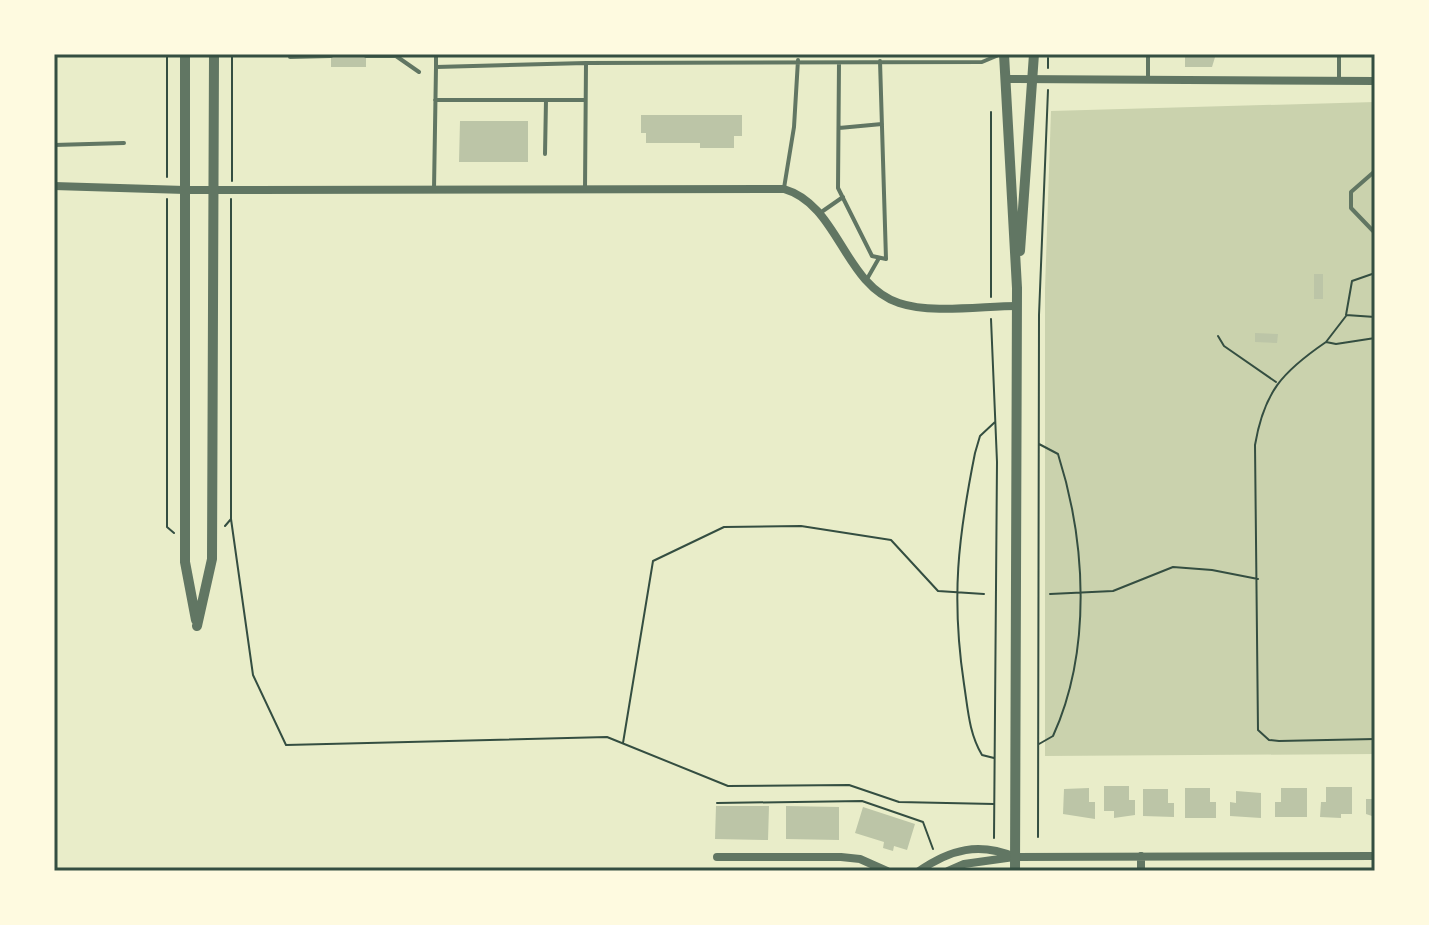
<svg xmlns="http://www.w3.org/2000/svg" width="1429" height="925" viewBox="0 0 1429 925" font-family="'Fira Sans',sans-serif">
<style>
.green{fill:#cad2ad}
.building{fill:#bcc5a7}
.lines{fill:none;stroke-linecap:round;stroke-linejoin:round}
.path{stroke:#344e41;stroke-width:2}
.service{stroke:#617663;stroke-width:4}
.minor{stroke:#617663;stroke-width:8}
.tertiary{stroke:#617663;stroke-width:10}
.neatline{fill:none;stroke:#344e41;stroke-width:3}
</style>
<rect width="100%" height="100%" fill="#e9edc9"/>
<path class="green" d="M1375 102V754L1045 756V289L1051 111Z"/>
<path class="building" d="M331 54H366V67H331Z
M1185 54H1216L1212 67H1185Z
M641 115H742V136H734V148H700V143H646V133H641Z
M460 121H528V162H459Z
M1314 274H1323V299H1314Z
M1255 333 1278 334 1277 343 1255 342Z
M1104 786H1129V800H1135V815L1114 818V811H1104Z
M1326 787H1352V814H1341V818L1320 817 1321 802H1326Z
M1089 788V802H1095V819L1063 814 1064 789Z
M1185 788H1210V802H1216V818H1185Z
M1281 788H1307V817H1275V802H1281Z
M1143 789H1168V803H1174V817L1143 816Z
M1372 789H1375V817L1366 814V799H1372Z
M1236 791 1261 793V818L1230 816V802L1236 803Z
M716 806H769L768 840 715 839Z
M786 806 839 807V840L786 839Z
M863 807 915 824 907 850 894 846 893 851 883 848 884 842 855 833Z"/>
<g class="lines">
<path class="path" d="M232 54V181
M1048 68V58
M167 177V54
M167 199V527L174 533
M1375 273 1352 281 1346 315 1375 317
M991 297V112
M991 319 997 462 994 838
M1218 336 1224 346 1276 382
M1375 338 1336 344 1326 342C1282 372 1264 392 1255 445L1258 730 1269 740 1279 741 1375 739
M1326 342 1346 316
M231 519 253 675 286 745 607 737 728 786 849 785 899 802 994 804
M225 526 231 519V199
M1050 594 1113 591 1173 567 1212 570 1258 579
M623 743 653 561 724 527 801 526 891 540 938 591 984 594
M1039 744 1053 736C1092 650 1086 542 1058 454L1039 444
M994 758 982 755C969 733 968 710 964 684 951 598 958 538 975 453L980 436 995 422
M717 803 862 801 923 822 933 849
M1038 837 1039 315 1048 90"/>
<path class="service" d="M436 54V67
M1339 54V80
M366 56H396L419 72
M290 57 331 56
M839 63 838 188 872 256 886 259 880 61
M1148 78V54
M435 100H585
M54 123V145
M839 128 882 124
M54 145 124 143
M545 154 546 100
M1375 171 1351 192V208L1375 233
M784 188 794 127 798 60
M434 189 436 67 586 63
M585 189 586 63 982 62 1001 54
M820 213 843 197
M867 279 879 258"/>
<path class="minor" d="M1005 79 1375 81
M54 186 185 190 784 189C839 205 843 284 899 303 931 314 983 306 1017 306
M1141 856V871
M717 857H841L860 859 887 871
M919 871C951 849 979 842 1015 857L1375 856
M948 871 964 864 1014 857"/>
<path class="tertiary" d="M185 54V562L196 620
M1004 54 1017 288 1015 871
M1020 251 1034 54
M197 626 212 559 214 54"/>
</g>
<rect width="1429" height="925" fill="none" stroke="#fefae0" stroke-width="112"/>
<rect x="56" y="56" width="1317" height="813" class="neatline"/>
</svg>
